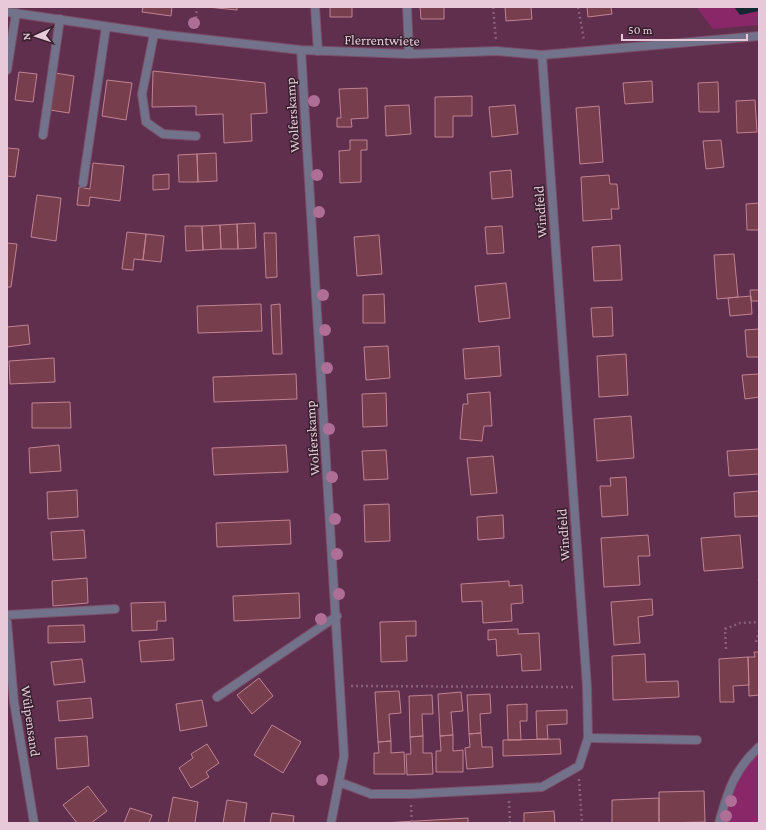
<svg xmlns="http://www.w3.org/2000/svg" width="766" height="830" viewBox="0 0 766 830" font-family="'Crimson Pro',serif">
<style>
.green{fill:#892769}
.water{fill:#12272f}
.building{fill:#773f4e;stroke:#c18392}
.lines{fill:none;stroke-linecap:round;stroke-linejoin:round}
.service-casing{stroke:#7a4e69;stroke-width:10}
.minor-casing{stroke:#7a4e69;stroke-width:10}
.path{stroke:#885e78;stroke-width:2.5;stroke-dasharray:2 3;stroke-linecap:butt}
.service{stroke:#72728a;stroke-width:8}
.minor{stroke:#72728a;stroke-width:8}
.tree{fill:#af6e95}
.labels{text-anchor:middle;stroke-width:3;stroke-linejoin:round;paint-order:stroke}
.street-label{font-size:14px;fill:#e7c9da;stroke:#36202d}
</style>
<rect width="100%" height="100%" fill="#5f2f4d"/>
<path class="green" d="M696 7H759V25L713 29Z
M759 747V823H719L729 788Z"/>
<path class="water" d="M734 7H759V11L740 15Z"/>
<path class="building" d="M143 7H172L171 16 142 12Z
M207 7H237V10Z
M330 7H352V17H330Z
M420 7H444V19H421Z
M505 7H531L532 19 506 21Z
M587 7H611L612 14 588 17Z
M153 71 265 83 267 113 251 114 252 141 224 143 223 114 196 115V106L152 107Z
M19 72 37 74 33 102 15 100Z
M55 73 74 76 69 113 50 110Z
M107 80 132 83 126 120 102 116Z
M652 81 653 102 625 104 623 83Z
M718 82 719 112H699L698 83Z
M367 88 368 118 351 119 352 127H337V118H341L339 89Z
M472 96V116H453V137H435V97Z
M755 100 757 132 737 133 736 101Z
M409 105 411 134 386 136 385 106Z
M515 105 518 134 492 137 489 107Z
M599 106 603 162 580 164 576 108Z
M350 140H367V150H361V182L340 183 339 151 350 150Z
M721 140 724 167 706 169 703 141Z
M7 148 19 149 15 177 7 176Z
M216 153 217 181 198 182 197 154Z
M197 154 198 182H179L178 155Z
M93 163 124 166 120 201 90 197 89 206 77 205 79 187 90 189Z
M511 170 513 197 492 199 490 172Z
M169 174V189L153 190V175Z
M609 175 610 184H617L619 209H611L612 219 583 221 581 177Z
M37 195 61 198 56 241 31 237Z
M759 203V230H747L746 204Z
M255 223 256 248 238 249 237 224Z
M237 224 238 249H221L220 225Z
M220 225 221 249 203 250 202 226Z
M185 226H202L203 250 186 251Z
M502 226 504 253 487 254 485 227Z
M127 232 146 234 143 260 134 259 133 270 122 269Z
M264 233H276L277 277 266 278Z
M146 234 164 236 161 262 143 260Z
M379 235 382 274 357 276 354 237Z
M7 243 17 244 11 287H7Z
M620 245 622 280 594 281 592 247Z
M734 254 738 297 717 299 714 255Z
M506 283 510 318 479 322 475 286Z
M750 290H759V301H751Z
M384 294 385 323H363V295Z
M751 296 752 314 730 316 728 298Z
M261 304 262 331 198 333 197 306Z
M280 304 282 354H273L271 305Z
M612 307 613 336 593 337 591 308Z
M28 325 30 344 7 347V327Z
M759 329V357H747L745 330Z
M388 346 390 378 366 380 364 347Z
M499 346 501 376 465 379 463 349Z
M626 354 628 395 599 397 597 356Z
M54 358 55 382 10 384 9 361Z
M296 374 297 399 214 402 213 377Z
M759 374V397L745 399 742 375Z
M490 392 492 426H484L482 441 460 439 463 404H468L467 394Z
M386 393 387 426 363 427 362 394Z
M70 402 71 428H32V403Z
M631 416 634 458 597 461 594 419Z
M59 445 61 471 30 473 29 448Z
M286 445 288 472 214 475 212 448Z
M759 449V474L729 476 727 451Z
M386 450 388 479 364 480 362 451Z
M493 456 497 493 471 495 467 458Z
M626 477 628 515 602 517 600 486H611L610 478Z
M77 490 78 517 48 519 47 492Z
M759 491V516L735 517 734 493Z
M389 504 390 541 365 542 364 505Z
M503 515 504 538 478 540 477 517Z
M290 520 291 544 217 547 216 523Z
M84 530 86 558 53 560 51 532Z
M648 535 650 556H638L640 585 604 587 601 538Z
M740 535 743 568 704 571 701 538Z
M87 578 88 603 53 606 52 581Z
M509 581V586L522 585 523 603 511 604 512 621 483 623 482 601 462 602 461 584Z
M299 593 300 618 234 621 233 596Z
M652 599 653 615 638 617 640 643 614 645 611 602Z
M165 602 166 621H157V630L132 631 131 603Z
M416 621V636H406L407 661 381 662 380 622Z
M84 625 85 642 48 643V626Z
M518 629V634L539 633 541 670 522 671 521 654 497 656 496 639 488 640V630Z
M173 638 174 660 141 662 139 641Z
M754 652H759V695L749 696 748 657H755Z
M645 654 646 682 678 681 679 697 613 700 612 656Z
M748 657 749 685 733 686 734 702H720L719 659Z
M82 659 85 682 54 685 51 662Z
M259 678 273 696 252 714 237 695Z
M399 691 401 713 389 714 391 741 378 742 375 692Z
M461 692 463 711 451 712 453 735 440 736 438 694Z
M490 694 491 713 480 714 481 733 469 734 467 695Z
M432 695 433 714H422L423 736 410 737 409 696Z
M91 698 93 718 59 721 57 701Z
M202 700 207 726 180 731 176 704Z
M527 704V721H520L521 740H508L507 705Z
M567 710V724L547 725 548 739H537L536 711Z
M272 725 301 742 283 773 254 755Z
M481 733 482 747H492L493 767 467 769 465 748 470 747 469 734Z
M453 735V751L463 750V772H436V751H441L440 736Z
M87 736 89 766 57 769 55 738Z
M423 736V753H432L433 774 407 775 406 754H411L410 737Z
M560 739 561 754 503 756V740Z
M391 741V753L404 752 405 774H374V753H379L378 742Z
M207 744 219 763 206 772 209 777 191 788 179 768 193 758 191 754Z
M88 786 107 811 91 823H77L63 805Z
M704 791 705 822 659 823V792Z
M173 797 198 802 195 823H168Z
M659 798V823H612V800Z
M227 800 247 803 244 823H223Z
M130 808 152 815 149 823H124Z
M554 811 555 823H524V813Z
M272 813 294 816 293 823H270Z
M468 818V823H383Z"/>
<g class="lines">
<defs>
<path id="service" d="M315 7 318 51
M154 34 142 94 146 122 163 134 196 136
M7 70 16 13
M43 135 60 19
M83 183 106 27
M7 615 115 609
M217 697 337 616
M588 738 697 740"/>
<path id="minor" d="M407 7 409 54
M7 12 166 35 301 50 409 54 497 51 542 55 759 36
M301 50 344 756 331 823
M7 622 14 702 34 823
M339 782 371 794H411L508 789 542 787 579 766 588 738 587 687 542 55
M719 823C728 791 734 770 759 747"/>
</defs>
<use href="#service" class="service-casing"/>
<use href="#minor" class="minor-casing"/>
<path class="path" d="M493 7 496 40
M578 7 584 40
M195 28 197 7
M759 579V583
M756 642 759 631
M726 649 725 629 740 623 759 622
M351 686 576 687
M579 779 582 823
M509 801 510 823
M411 805 412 823"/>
<use href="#service" class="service"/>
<use href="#minor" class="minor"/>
</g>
<g class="tree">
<circle cx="194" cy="23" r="6"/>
<circle cx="314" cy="101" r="6"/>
<circle cx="317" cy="175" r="6"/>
<circle cx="319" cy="212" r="6"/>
<circle cx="323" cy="295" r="6"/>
<circle cx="325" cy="330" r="6"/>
<circle cx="327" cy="368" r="6"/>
<circle cx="329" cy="429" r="6"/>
<circle cx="332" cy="477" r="6"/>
<circle cx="335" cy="519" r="6"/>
<circle cx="337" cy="554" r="6"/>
<circle cx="339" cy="594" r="6"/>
<circle cx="321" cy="619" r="6"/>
<circle cx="322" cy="780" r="6"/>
<circle cx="731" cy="801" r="6"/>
<circle cx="726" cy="816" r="6"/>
</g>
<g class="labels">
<g class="street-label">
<text transform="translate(382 40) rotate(1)" y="5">Flerrentwiete</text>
<text transform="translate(292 115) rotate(-94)" y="5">Wolferskamp</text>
<text transform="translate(540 212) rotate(-94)" y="5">Windfeld</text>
<text transform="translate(312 438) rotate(-94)" y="5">Wolferskamp</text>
<text transform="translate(563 535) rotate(-94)" y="5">Windfeld</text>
<text transform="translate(31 721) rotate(82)" y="5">Wülpensand</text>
</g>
</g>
<rect width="766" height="830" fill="none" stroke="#e7c9da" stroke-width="16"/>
<g transform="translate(36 36) rotate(267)" stroke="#36202d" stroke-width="3" paint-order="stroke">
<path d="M0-3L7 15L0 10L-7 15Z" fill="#e7c9da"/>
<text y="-6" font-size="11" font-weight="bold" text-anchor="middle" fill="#e7c9da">N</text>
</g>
<path d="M622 34v6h125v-6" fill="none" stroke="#e7c9da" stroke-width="2"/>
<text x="628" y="34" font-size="12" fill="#e7c9da" stroke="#36202d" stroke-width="3" paint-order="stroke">50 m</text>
</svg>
